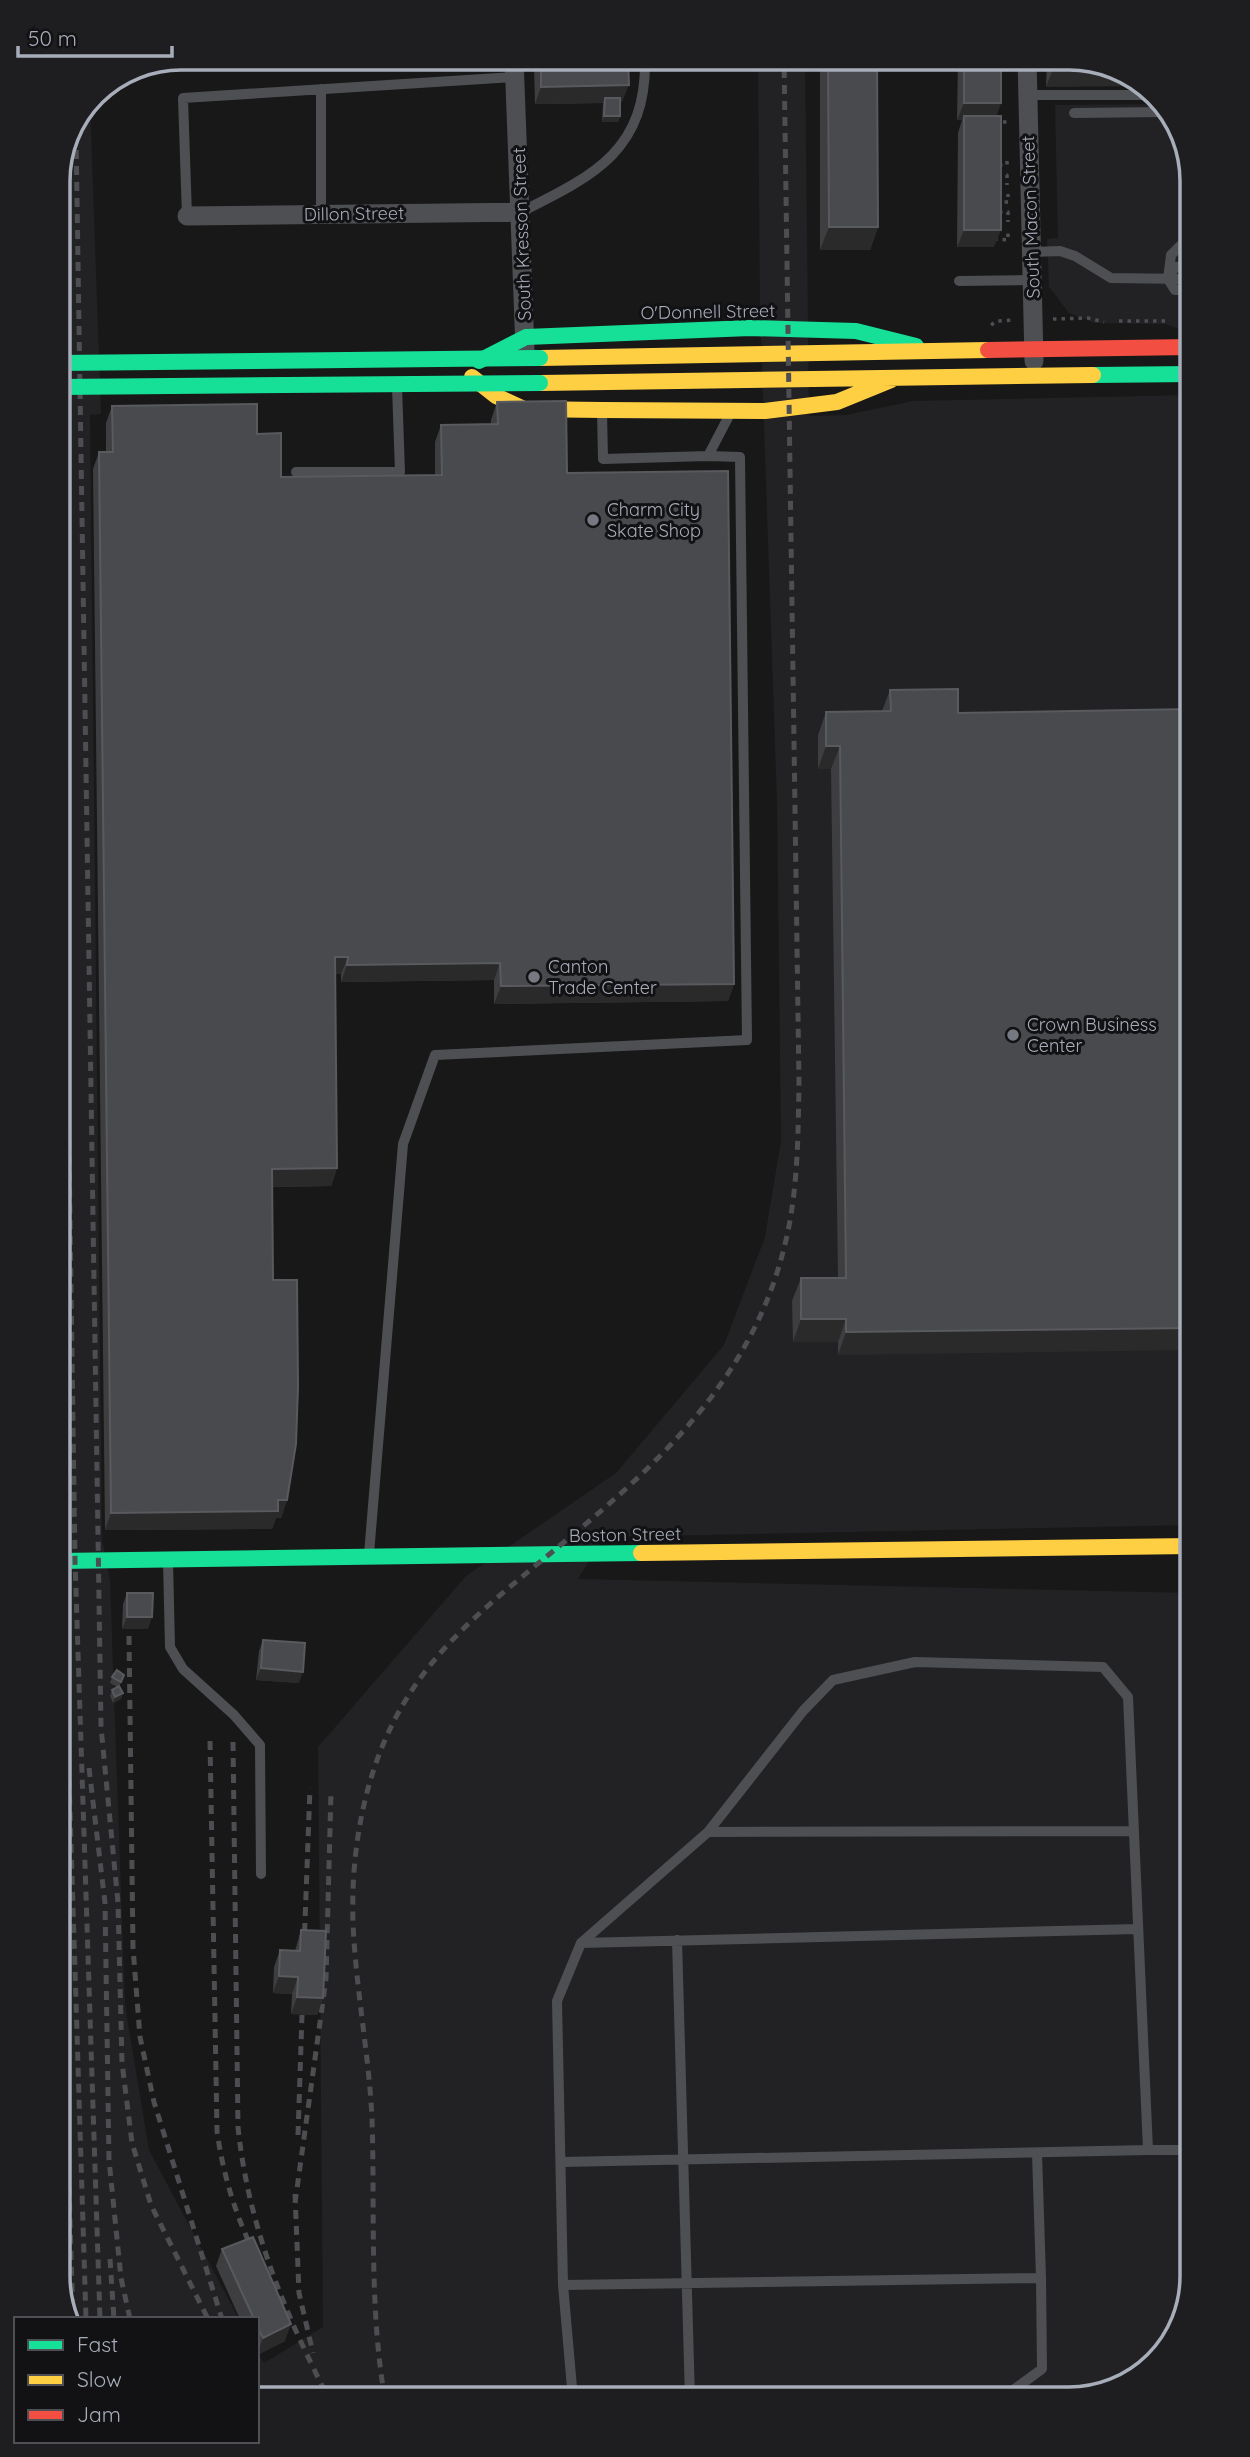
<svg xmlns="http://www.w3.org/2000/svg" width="1250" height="2457" viewBox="0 0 1250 2457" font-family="Quicksand,sans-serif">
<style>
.built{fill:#222224}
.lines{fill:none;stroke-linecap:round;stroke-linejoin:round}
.path{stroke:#4e4f54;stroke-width:3.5;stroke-dasharray:3.5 5;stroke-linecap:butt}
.lane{stroke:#4d4f52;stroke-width:10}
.street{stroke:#4d4f52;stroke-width:19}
.fast{stroke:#16e098;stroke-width:16}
.slow{stroke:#ffcf43;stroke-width:16}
.jam{stroke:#f24e42;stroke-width:16}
.rail{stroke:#4d4e51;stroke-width:5;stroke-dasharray:9 7;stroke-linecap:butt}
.fast-bridge{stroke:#16e098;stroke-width:16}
.wall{fill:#3e3e40}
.shaded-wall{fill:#2a2a2b}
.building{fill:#494a4d;stroke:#585a5e;stroke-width:2}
.poi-dot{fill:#767981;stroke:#121214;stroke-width:2.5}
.labels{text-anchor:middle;stroke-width:6;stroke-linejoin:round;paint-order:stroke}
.street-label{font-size:18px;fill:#a8adba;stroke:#121214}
.poi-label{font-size:18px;fill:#a8adba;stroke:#121214;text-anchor:start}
.rim{fill:none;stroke:#a8adba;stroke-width:3.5}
</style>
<rect width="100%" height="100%" fill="#181818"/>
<path class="built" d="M758 58H805L809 416 846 415 913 401 1192 395V1525L604 1537 578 1579 1192 1593V2276L1171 2345 1116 2390 1069 2399H257V2352L264 2363 323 2327 318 1747 466 1576 616 1473 724 1345 765 1237 781 1141 777 802 760 309Z
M90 102 101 414 90 415 102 1539 110 1581 125 2005 149 2150 239 2319H66L58 2276V173Z
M1160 104 1183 134 1192 181V333L1165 324 1095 323 1069 313 1049 287 1047 239 1058 238 1055 105Z"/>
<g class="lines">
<path class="path" d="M1003 122H1011
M999 165H1007V157
M998 175H1007V185
M996 202H1008V194
M999 212H1008V222
M994 239 1008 240V232
M1053 319 1088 318 1104 322
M1119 321H1167
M991 325 997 321 1014 320"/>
<path class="lane" d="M1028 95H1153
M1074 113 1166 112
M521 212C595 175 647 150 645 58
M321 215V89
M187 216 183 98 515 77
M1031 252 1060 251 1075 256 1111 278 1186 279
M1170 275 1175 267H1187
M959 281 1032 280
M1186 290H1175L1168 279 1171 255 1180 246H1192
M602 411 603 459 708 456 731 412
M296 472H400L397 387
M369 1554 403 1144 435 1055 747 1040 740 457 708 456
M168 1561 170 1647 183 1669 234 1715 260 1745 261 1874
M1134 1831 708 1832 803 1711 833 1680 915 1662 1103 1667 1128 1697 1148 2150H1192
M677 1940 690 2399
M581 1943 1138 1929
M562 2162 1148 2150
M563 2285 1041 2278 1037 2153
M573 2399 563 2285 557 2001 581 1943 708 1832
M1001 2399 1042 2369 1041 2278"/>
<path class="street" d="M514 58 525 350
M1027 58 1034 361
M187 216 521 212"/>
<path class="fast" d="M479 361 526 337 750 328 856 331 916 346
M1093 375 1192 374
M58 1561 641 1553"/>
<path class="slow" d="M540 358 988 350
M472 377 496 396 524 409 602 410 765 411 837 402 891 380
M540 383 1093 375
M641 1553 1192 1546"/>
<path class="jam" d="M988 350 1192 347"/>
<path class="rail" d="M76 134 101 1727 118 1903 122 2063 132 2143 151 2205 208 2319
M58 388 75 1561 100 2319
M58 1156 69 1779 86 2319
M129 1636 133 1948 140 2037 154 2102 222 2319
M210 1741 217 2131C223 2175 236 2217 256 2257
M233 1742 238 2127C248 2225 284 2312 329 2399
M89 1768 105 1903 109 2160 121 2278 130 2319
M58 1819 73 2319
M304 1948 310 1788
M298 2135 302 2015
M295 2194 299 2293 313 2353
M295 2203 326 1979 331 1792
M110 2259 114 2319
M257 2385 266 2399
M385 2399C369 2309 375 2209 372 2118 369 2058 358 2000 354 1941 348 1859 363 1768 407 1698 445 1636 503 1593 558 1547 657 1466 750 1380 783 1252 798 1197 798 1139 799 1083L784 58"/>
<path class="fast-bridge" d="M58 363 540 358
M58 387 540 383"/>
</g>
<path class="wall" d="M538 58H628L622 102H620V116L618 122H602L603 103 535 104 534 67Z
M821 58H877L878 227 870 250H820V62Z
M958 58H1001V103L996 116 994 247H957L958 133 962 120H957Z
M1047 58H1077L1046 87Z
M1192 235V326H1184L1187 248Z
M497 402 567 473 734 984 728 1001 494 1004V980L341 982V974H335L337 1168 331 1186 272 1187 273 1280 287 1500 281 1518H276L272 1529 105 1530 93 469 99 452H106V423L112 406 257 434 281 477 435 475V442L441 425 491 424V420Z
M890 690 958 713 1192 709 838 1355V1342H793L792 1301 801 1278H838L831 769H818V735L826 712 882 711Z
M127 1593 148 1629H122L123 1604Z
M263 1640 299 1683 256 1680 259 1651Z
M112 1677 122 1681 119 1686 123 1693 121 1699 113 1703 110 1696 112 1690 117 1687 110 1683Z
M301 1930 323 1998 317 2015 291 2014 292 1994 273 1993 274 1967 280 1950 295 1951Z
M222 2249 285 2341 257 2355V2319H240L216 2266Z"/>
<path class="shaded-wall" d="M1053 69H1106L1144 83 1146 86 1046 87Z
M629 85 622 102 605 103V98L603 103 535 104 541 87Z
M964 103H1001L995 120 964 116 962 120H957Z
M604 116H620L618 122H602Z
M829 227H878L870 250H820Z
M964 230H1001L994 247H957Z
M1191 308H1192V326H1184Z
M826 746H840L831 769H818Z
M335 957H348L341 974H328Z
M500 963 494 980 341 982 347 965Z
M734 984 728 1001 494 1004 501 986Z
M337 1168 331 1186 266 1187 272 1169Z
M801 1319H846L838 1342H793Z
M1192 1328V1350L838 1355 846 1332Z
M287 1500 281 1518H276L272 1529 105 1530 111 1513Z
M127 1617H152L148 1629H122Z
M261 1668 303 1672 299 1683 256 1680Z
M123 1693 121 1699 113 1703 115 1697Z
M279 1976 298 1977 292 1994 273 1993Z
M297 1997 323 1998 317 2015 291 2014Z
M291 2324 285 2341 257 2355 263 2338Z"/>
<path class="building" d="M541 58H628L629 85 541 87Z
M828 58H877L878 227H829Z
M964 58H1001V103H964Z
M1053 58H1077L1106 69H1053Z
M605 98H620V116H604Z
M964 116H1001V230H964Z
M1192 267V308H1191Z
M566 401 567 473 728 471 734 984 501 986 500 963 347 965 348 957H335L337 1168 272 1169 273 1280H297L298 1387 296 1444 287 1500H278V1511L111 1513 99 452H113L112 406 257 404V434L281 433V477L442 475 441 425 498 424 497 402Z
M958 689V713L1192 709V1328L846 1332V1319H801V1278H846L840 746H826V712L891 711 890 690Z
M127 1593H153L152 1617H127Z
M263 1640 305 1643 303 1672 261 1668Z
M117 1670 124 1675 121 1682 112 1677Z
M119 1686 123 1693 115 1697 112 1690Z
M301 1930 326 1931 323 1998 297 1997 298 1977 279 1976 280 1950 300 1951Z
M253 2237 291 2324 263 2338 257 2326V2319H254L222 2249Z"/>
<g class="poi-dot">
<circle cx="593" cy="520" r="7"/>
<circle cx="534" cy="977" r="7"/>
<circle cx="1013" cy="1035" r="7"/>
</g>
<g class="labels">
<g class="street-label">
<text transform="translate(354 214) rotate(-1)" y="6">Dillon Street</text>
<text transform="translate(1031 217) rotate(-92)" y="6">South Macon Street</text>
<text transform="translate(522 234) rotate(-92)" y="6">South Kresson Street</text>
<text transform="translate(708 312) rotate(-1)" y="6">O'Donnell Street</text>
<text transform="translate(625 1535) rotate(-1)" y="6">Boston Street</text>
</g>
<g class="poi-label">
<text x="607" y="516">Charm City<tspan x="607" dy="21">Skate Shop</tspan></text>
<text x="548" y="973">Canton<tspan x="548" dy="21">Trade Center</tspan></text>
<text x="1027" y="1031">Crown Business<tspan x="1027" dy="21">Center</tspan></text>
</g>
</g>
<path d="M0 0H1250V2457H0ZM181 70H1069A111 111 0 0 1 1180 181V2276A111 111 0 0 1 1069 2387H181A111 111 0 0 1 70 2276V181A111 111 0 0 1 181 70Z" fill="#1e1e21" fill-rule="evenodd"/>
<path class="rim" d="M181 70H1069A111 111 0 0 1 1180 181V2276A111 111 0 0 1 1069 2387H181A111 111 0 0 1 70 2276V181A111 111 0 0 1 181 70Z"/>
<rect x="14" y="2317" width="245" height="126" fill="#121214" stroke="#4e5056" stroke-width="2"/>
<rect x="28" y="2340" width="35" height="10" fill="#16e098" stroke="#4e5056" stroke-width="2"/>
<text x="77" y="2352" font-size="21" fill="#a8adba">Fast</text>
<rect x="28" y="2375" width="35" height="10" fill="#ffcf43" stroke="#4e5056" stroke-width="2"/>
<text x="77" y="2387" font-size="21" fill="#a8adba">Slow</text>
<rect x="28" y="2410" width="35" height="10" fill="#f24e42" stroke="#4e5056" stroke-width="2"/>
<text x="77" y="2422" font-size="21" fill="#a8adba">Jam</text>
<path d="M18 46v10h154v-10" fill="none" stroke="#a8adba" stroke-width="3.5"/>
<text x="28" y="46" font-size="21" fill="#a8adba" stroke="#121214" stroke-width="5" paint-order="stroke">50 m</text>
</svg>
